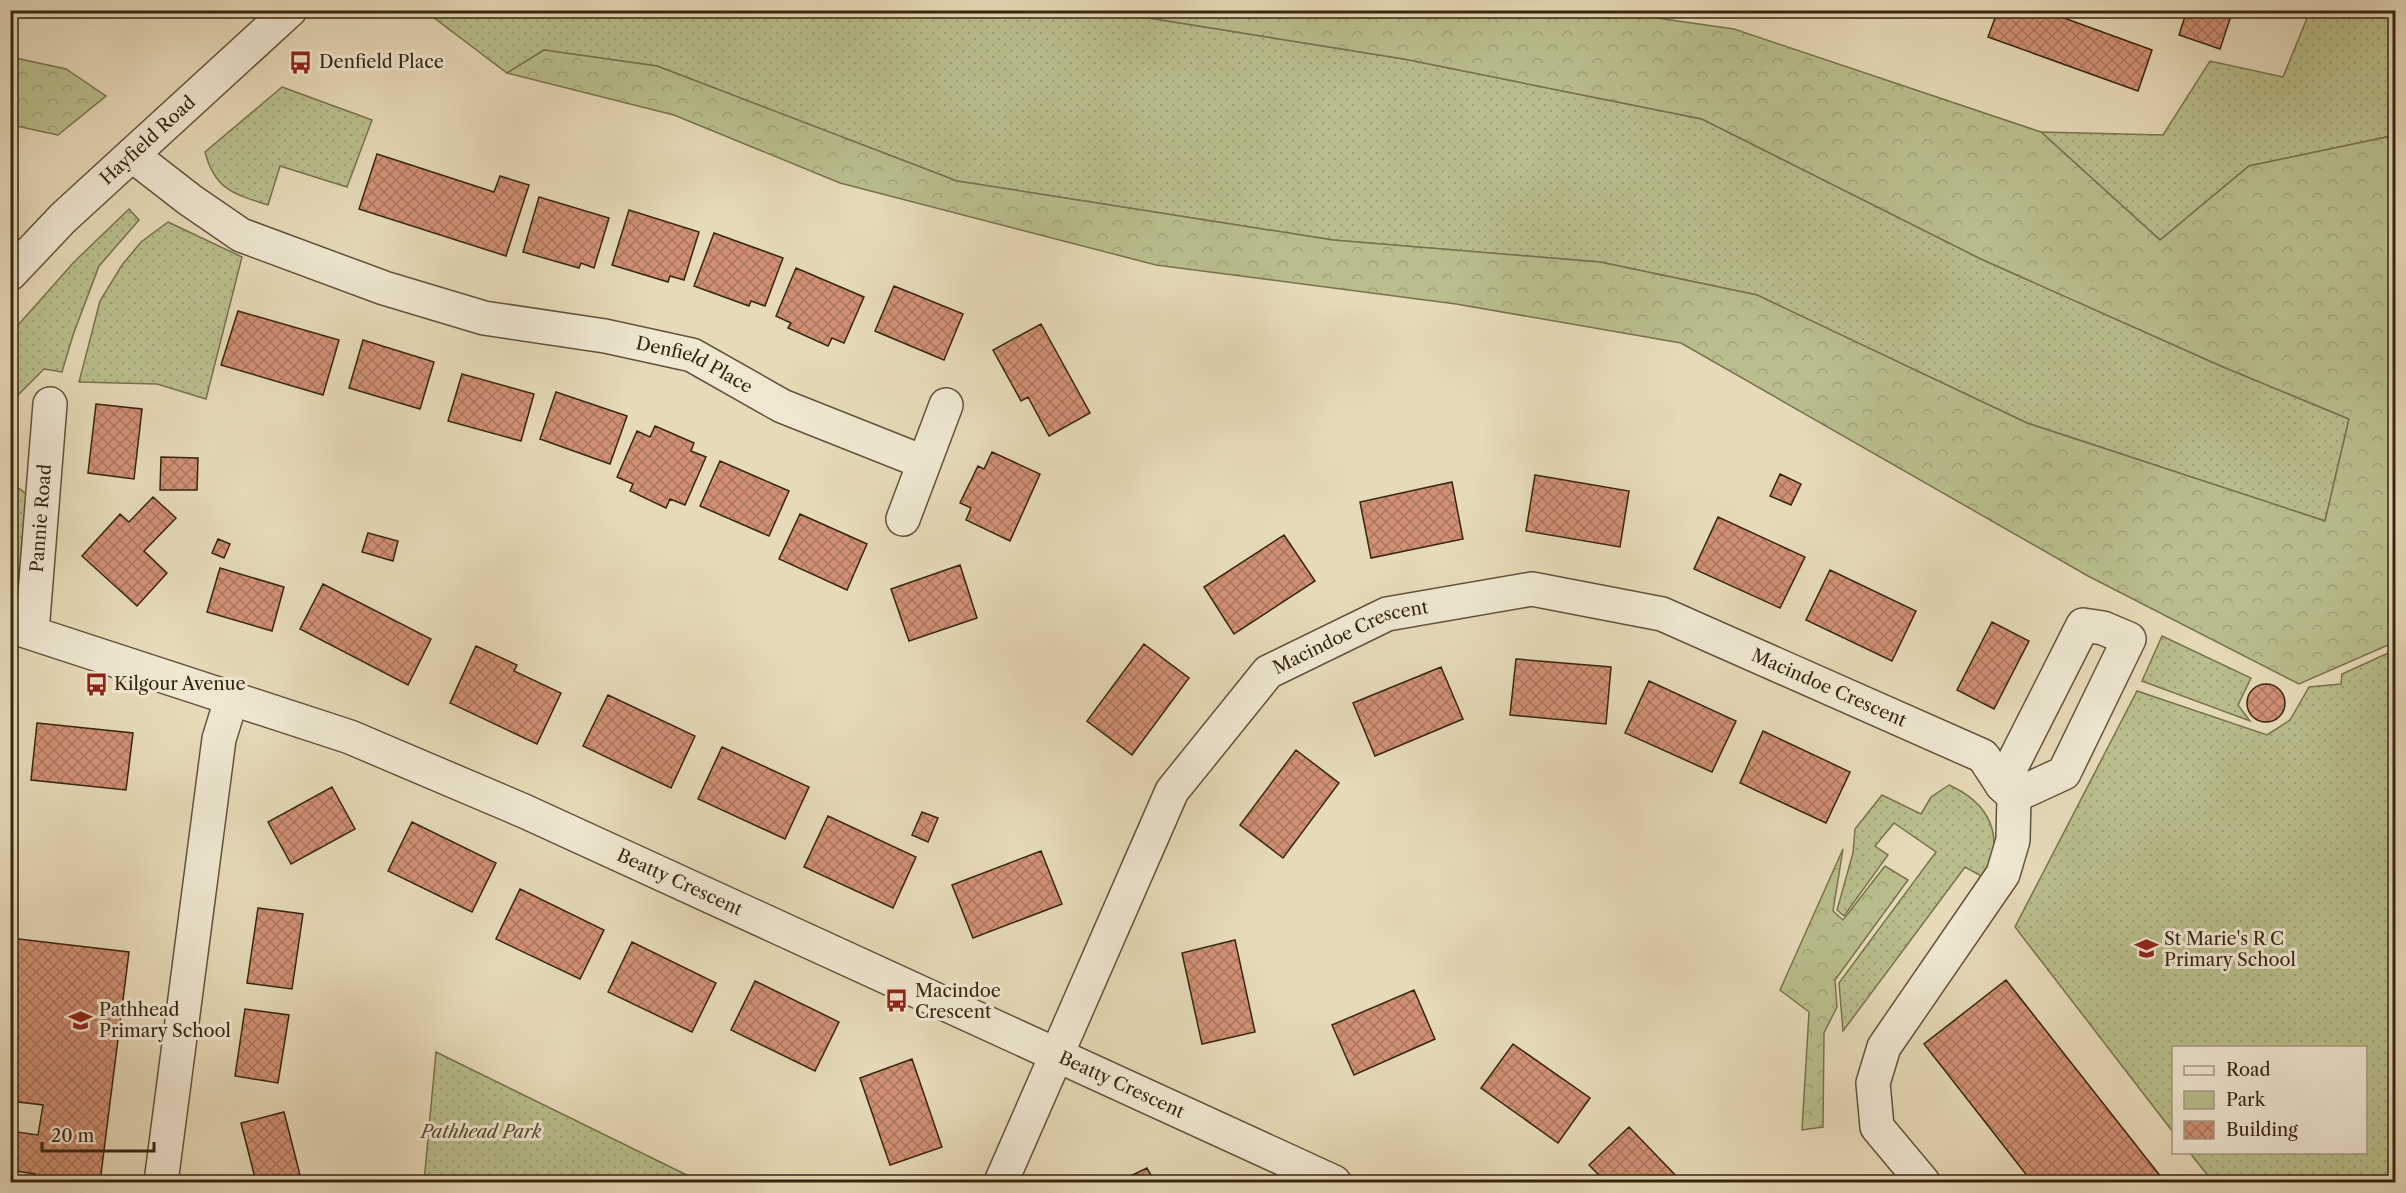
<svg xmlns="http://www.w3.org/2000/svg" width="2406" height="1193" viewBox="0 0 2406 1193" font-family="'Libre Caslon Text',serif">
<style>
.green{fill:url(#green-dots);stroke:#78724e;stroke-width:1.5}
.forest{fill:url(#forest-crowns);stroke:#78724e;stroke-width:1.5}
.building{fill:url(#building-cross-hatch);stroke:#362610;stroke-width:1.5}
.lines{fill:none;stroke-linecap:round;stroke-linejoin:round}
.minor-casing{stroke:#62533a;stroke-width:36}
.minor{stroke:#efe7d1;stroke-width:33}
.labels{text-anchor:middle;stroke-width:6;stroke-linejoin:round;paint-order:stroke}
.poi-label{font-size:18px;fill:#362610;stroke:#efe7d1;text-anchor:start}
.street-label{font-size:18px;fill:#362610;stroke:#efe7d1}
.park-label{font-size:18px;font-style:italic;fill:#574c2f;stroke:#efe7d1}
</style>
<defs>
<pattern id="green-dots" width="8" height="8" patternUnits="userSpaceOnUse" patternTransform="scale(1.5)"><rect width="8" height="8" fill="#b9be8c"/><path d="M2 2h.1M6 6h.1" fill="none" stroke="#a0a378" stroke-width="1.8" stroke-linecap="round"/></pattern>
<pattern id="forest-crowns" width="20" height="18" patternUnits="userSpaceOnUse" patternTransform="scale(1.5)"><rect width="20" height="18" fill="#b9be8c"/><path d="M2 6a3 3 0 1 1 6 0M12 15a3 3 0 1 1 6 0" fill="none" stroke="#a0a378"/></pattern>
<pattern id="building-cross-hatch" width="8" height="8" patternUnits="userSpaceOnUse" patternTransform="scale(1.5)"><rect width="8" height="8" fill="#d19074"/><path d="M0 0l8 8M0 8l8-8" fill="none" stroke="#aa755e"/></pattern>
</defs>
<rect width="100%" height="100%" fill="#e6dab8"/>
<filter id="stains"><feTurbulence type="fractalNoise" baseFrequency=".00333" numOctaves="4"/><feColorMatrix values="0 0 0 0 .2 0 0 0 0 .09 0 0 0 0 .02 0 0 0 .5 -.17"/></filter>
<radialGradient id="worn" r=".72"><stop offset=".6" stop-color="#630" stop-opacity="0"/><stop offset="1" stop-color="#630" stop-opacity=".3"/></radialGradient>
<path class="green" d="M425 11H1105L1404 59 1702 119 1981 259 2221 366 2349 419 2325 521 2027 423 1757 295 1600 262 1333 240 957 181 657 66 544 50 507 73Z
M2310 11H2395V133L2391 136 2249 166 2160 240 2041 132 2163 135 2210 61 2283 77Z
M282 87 372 120 347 187 280 166 268 205C234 194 215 190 205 152Z
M129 209 139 220 99 266 73 335 62 372 44 369 11 402V333L74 262Z
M168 222 242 257 206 399 157 384 79 382 100 301 122 265 141 242Z
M10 484C17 487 25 491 29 498 41 518 24 563 18 586L11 582Z
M2162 636 2251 678 2238 705 2250 721 2142 681Z
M2395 650V1182H2213L2190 1153 2366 1152V1048H2174L2173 1132 2015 927 2137 691 2267 735 2290 720 2309 687 2341 684 2342 674Z
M1949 785C1989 803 2007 837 1983 877L1965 867 1843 1031 1839 983 1936 852 1894 823 1875 846 1888 855 1844 916 1837 910 1853 853 1855 829 1882 795 1921 814 1931 797Z
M436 1052 701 1182H424Z"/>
<path class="forest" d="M1608 11 1734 29 2041 132 2160 240 2249 166 2391 136 2395 133V642L2299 684 2088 576 1681 343 1456 304 1156 265 840 183 674 115 507 73 544 50 657 66 957 181 1333 240 1600 262 1757 295 2027 423 2325 521 2349 419 2221 366 1981 259 1702 119 1404 59 1105 11Z
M11 57 66 69 106 96 58 135 11 125Z
M1843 849 1833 911 1843 920 1885 866 1908 880 1835 980 1837 1007 1824 1033 1823 1127 1802 1130 1809 1012 1780 990Z"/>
<path class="building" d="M1998 10H2042L2152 50 2138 91 1988 37Z
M2187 10H2233L2220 49 2179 35Z
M377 154 494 192 500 176 529 185 506 256 359 209Z
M539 197 609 218 594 268 581 263 579 268 523 252Z
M629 210 699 232 684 280 670 276 668 282 612 265Z
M714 233 783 258 765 306 751 301 749 306 694 286Z
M796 268 864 297 844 343 832 338 828 346 788 328 791 323 776 316Z
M894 286 963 314 944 360 875 331Z
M238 311 339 340 323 395 221 365Z
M1041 324 1090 413 1049 436 1028 397 1021 401 993 350Z
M363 340 434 362 420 409 349 388Z
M462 374 534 394 521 441 448 421Z
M556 392 627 416 610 464 540 439Z
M96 404 142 409 134 479 88 473Z
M655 426 694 443 691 451 706 457 685 505 670 499 666 508 630 491 633 484 617 477 637 431 650 437Z
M992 452 1040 474 1010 541 966 520 971 508 960 503 978 466 984 469Z
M161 457 198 458 197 490H160Z
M720 461 789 491 769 536 700 506Z
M1780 474 1801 484 1791 505 1770 496Z
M1535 475 1629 491 1620 547 1526 531Z
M1452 482 1463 539 1371 558 1360 502Z
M153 497 176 518 144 551 167 573 137 606 82 556 120 514 129 522Z
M800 514 867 544 847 590 779 559Z
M1718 517 1805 557 1780 608 1694 569Z
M368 533 398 541 393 561 362 552Z
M1284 535 1315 581 1234 634 1204 587Z
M218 539 230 544 224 558 212 553Z
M960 565 977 618 909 641 891 589Z
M220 568 284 587 272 631 207 612Z
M1830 570 1916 611 1892 661 1806 620Z
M323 584 431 639 408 685 300 629Z
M1992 622 2029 641 1994 709 1957 690Z
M1144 644 1189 678 1132 755 1087 721Z
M476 646 517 665 514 671 561 693 537 744 450 703Z
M1516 659 1611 667 1606 724 1510 715Z
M1441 667 1463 719 1375 756 1353 703Z
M1649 681 1736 721 1712 772 1625 733Z
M2247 703a19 19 0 1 1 38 0a19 19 0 1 1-38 0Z
M608 695 695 736 671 788 583 746Z
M37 723 133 733 126 790 31 780Z
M1763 731 1850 772 1826 823 1740 783Z
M722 747 809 787 785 839 698 799Z
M1296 750 1339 783 1283 858 1240 825Z
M332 787 355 829 291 864 268 822Z
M922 812 938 818 928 842 912 835Z
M828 816 916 857 893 908 804 867Z
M412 822 496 863 472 912 388 871Z
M1041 851 1062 904 973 938 952 885Z
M520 889 604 930 580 979 496 939Z
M258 908 303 914 292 989 247 983Z
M10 938 129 952 100 1182H34L35 1174 10 1170V1131L38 1135 43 1105 10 1101Z
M1235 940 1255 1032 1202 1044 1182 953Z
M632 942 716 983 692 1032 608 992Z
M2006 980 2165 1182H2032L1924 1044Z
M755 981 839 1022 815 1071 731 1030Z
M1414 990 1435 1039 1354 1075 1332 1025Z
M245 1009 289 1015 278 1083 235 1076Z
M1513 1044 1590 1098 1558 1143 1481 1088Z
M912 1059 942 1147 890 1165 860 1078Z
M284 1112 301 1179 286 1182H256L241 1123Z
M1629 1127 1682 1182H1606L1589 1165Z
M1147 1168 1155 1182H1118Z"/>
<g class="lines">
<defs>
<g id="minor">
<path id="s1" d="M132 155 190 200 241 235 384 288 484 318 605 336 692 355 782 406 923 462"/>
<path id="s2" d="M10 274 63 218 290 10"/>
<path d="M903 519 946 405"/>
<path id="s3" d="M10 626 350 737 524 811 1334 1182"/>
<path id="s4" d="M32 632 50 404"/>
<path d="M2002 785 2083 625 2103 628 2129 639 2064 773 2014 796"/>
<path d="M161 1182 219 739 232 697"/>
<path id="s5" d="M1001 1182 1172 791 1268 672 1387 614 1532 589 1662 614 1983 756 2002 785 2014 796 2013 840 2003 874 1884 1047 1873 1083 1877 1127 1923 1182"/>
</g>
</defs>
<use href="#minor" class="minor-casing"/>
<use href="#minor" class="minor"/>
</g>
<defs>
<symbol id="bus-bare" viewBox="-9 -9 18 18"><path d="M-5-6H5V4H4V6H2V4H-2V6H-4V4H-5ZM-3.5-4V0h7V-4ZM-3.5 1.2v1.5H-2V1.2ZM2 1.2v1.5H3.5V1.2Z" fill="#8f2418" stroke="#efe7d1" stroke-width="2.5" paint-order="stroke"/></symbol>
<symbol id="school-bare" viewBox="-9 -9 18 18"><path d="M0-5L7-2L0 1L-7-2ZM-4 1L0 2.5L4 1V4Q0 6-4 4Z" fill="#8f2418" stroke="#efe7d1" stroke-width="2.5" paint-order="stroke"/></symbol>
</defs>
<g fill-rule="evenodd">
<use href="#bus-bare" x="284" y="46" width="33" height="33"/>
<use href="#bus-bare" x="80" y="668" width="33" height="33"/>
<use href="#school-bare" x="2130" y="932" width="33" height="33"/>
<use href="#bus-bare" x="880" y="984" width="33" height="33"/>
<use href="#school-bare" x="64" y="1004" width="33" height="33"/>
</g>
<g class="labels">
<g class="poi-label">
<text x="319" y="68">Denfield Place</text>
<text x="114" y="690">Kilgour Avenue</text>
<text x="2164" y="945">St Marie's R C<tspan x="2164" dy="21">Primary School</tspan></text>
<text x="915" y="997">Macindoe<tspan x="915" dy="21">Crescent</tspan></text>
<text x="99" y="1016">Pathhead<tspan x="99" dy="21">Primary School</tspan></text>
</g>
<g class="street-label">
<text dy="6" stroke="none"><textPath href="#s2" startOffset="192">Hayfield Road</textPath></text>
<text dy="6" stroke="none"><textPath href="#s1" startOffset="609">Denfield Place</textPath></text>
<text dy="6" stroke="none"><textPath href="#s4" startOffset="114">Pannie Road</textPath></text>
<text dy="6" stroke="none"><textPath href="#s5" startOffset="670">Macindoe Crescent</textPath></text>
<text dy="6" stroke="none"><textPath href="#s5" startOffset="1174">Macindoe Crescent</textPath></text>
<text dy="6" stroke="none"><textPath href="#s3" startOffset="718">Beatty Crescent</textPath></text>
<text dy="6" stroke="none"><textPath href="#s3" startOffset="1204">Beatty Crescent</textPath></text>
</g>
<g class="park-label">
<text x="481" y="1138">Pathhead Park</text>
</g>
</g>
<rect width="2406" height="1193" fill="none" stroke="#e6dab8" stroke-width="36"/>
<rect x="12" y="12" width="2382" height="1169" fill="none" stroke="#362610" stroke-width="3"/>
<rect x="18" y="18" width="2370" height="1157" fill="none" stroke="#362610" stroke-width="1.5"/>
<rect x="2172" y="1046" width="195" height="108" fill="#efe7d1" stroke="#a59a84" stroke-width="1.5"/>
<rect x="2184" y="1066" width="30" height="9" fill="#efe7d1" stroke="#a59a84" stroke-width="1.5"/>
<text x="2226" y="1076" font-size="18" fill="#362610">Road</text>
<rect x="2184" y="1091" width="30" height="18" fill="#b9be8c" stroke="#a59a84" stroke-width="1.5"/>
<text x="2226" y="1106" font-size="18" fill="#362610">Park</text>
<rect x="2184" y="1121" width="30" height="18" fill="url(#building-cross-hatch)" stroke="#a59a84" stroke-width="1.5"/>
<text x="2226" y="1136" font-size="18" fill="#362610">Building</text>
<path d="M42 1142v9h112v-9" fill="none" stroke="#362610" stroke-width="3"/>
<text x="51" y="1142" font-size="18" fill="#362610" stroke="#efe7d1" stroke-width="4.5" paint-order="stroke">20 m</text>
<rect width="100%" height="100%" filter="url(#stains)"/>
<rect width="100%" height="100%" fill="url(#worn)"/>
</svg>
